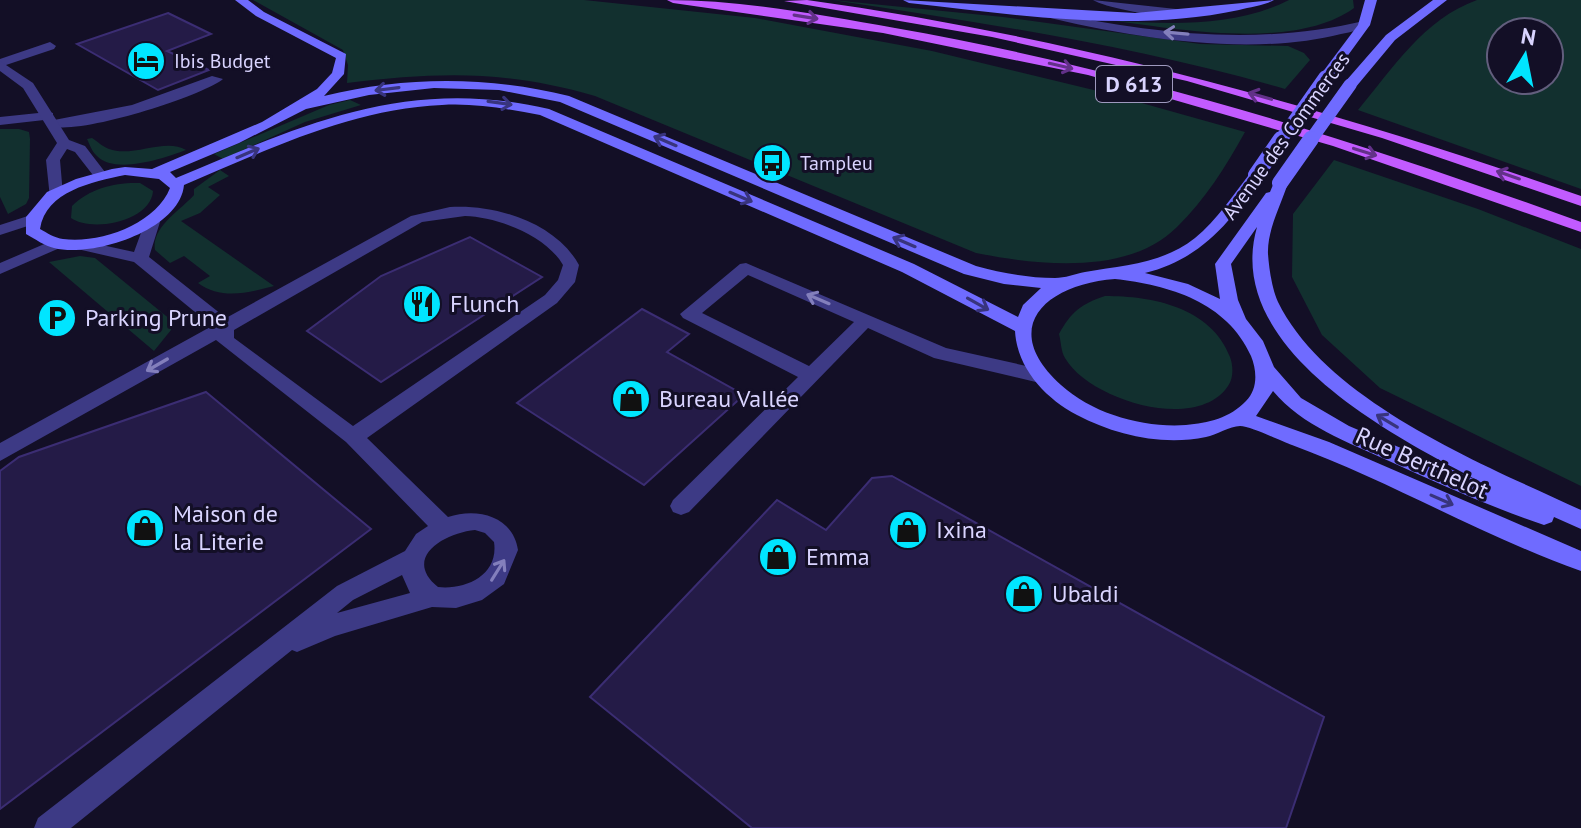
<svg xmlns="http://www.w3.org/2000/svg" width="1581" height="828" viewBox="0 0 1581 828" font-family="'PT Sans',sans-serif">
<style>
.green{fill:#12302f;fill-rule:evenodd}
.building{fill:#241b47;stroke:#3b2d73;stroke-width:2}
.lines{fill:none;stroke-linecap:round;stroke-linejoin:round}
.lane{fill:#3d3a85;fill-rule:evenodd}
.street{fill:#3d3a85;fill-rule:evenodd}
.secondary{fill:#6f6bff;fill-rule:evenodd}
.primary{fill:#c25bff;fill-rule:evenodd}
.secondary-bridge-far1{stroke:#6f6bff;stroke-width:13}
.secondary-bridge{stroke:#6f6bff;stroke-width:16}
.oneway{stroke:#623188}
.oneway2{stroke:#837fbc}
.oneway3{stroke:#38347d}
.labels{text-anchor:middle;stroke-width:6;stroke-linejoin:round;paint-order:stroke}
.far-poi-label{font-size:20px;fill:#d9d4ff;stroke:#130f26;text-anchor:start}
.far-street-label{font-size:20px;fill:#d9d4ff;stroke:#130f26}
.shield{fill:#130f26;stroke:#9e99be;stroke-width:2}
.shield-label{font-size:22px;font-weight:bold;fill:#d9d4ff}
.poi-label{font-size:24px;fill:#d9d4ff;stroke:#130f26;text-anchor:start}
.street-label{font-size:24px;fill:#d9d4ff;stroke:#130f26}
</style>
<rect width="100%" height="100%" fill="#130f26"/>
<path class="green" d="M253 0H584L755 18 932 51 1106 93 1245 132C1226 166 1205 200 1177 227 1128 276 1037 265 976 253L595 96C506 70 439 72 347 83L348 65 343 50Z
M832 0 1003 17 1200 44 1288 46 1304 53 1310 60 1285 89C1136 46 985 23 832 0Z
M1289 0H1353L1354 8C1296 50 1183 30 1116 21 1174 24 1235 27 1289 0Z
M1477 0H1581V189L1358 110C1393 68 1424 19 1477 0ZM1501 32H1549V80H1501Z
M350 100 361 105 305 122 223 159 214 154 329 105Z
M0 129H19L29 132 30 139 29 198 26 204 8 214 0 197Z
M92 138C97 141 103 147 109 149 133 158 165 137 186 150 165 158 115 175 97 156 92 152 90 145 87 139Z
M1334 160 1478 209 1581 249V486L1380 388 1322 335 1292 277 1293 214Z
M220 170 229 176 208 187 220 195 200 213 181 221 274 286C248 293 221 300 198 283L210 276 184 256 170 263 155 250C151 227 181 210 194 195V189Z
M140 183 153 191C151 221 92 233 71 218L72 206C90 188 116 182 140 183Z
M80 256 95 258 171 320V330L154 351 49 262Z
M1105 296C1152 296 1211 307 1230 357 1233 365 1234 378 1228 386 1197 433 1089 400 1065 358 1061 352 1061 341 1059 334 1071 312 1081 304 1105 296Z"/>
<path class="building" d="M168 13 211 34 167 51 209 70 158 90 77 44Z
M470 237 542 277 381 382 307 331 381 276Z
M642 309 689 334 667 352 744 395 644 485 517 403Z
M206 392 371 529 0 809V471L19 457Z
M892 476 1324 717 1286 828H752L590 697 777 500 826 530 872 478Z"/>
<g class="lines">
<path class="lane" d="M1046 11C1152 34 1258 46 1364 21L1370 25C1362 30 1351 32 1341 34 1250 57 1132 38 1042 16V12Z
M50 42 56 46 54 49 0 67V59Z
M212 76 223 79C203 96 67 140 47 124L54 120 132 105Z
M48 112 53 113V119L0 125V117Z
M450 207C496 204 556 223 579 265L575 282 557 303 367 438 448 517C477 507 513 516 518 550L504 584 482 600 456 608 432 607 335 636 297 652 292 650 71 828H34L38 818 337 586 405 551 416 534 428 526 346 442 216 340 0 461V443L212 326 134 262 73 248 71 245 79 240 134 252 146 219H158L160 222 149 257 226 318 411 216ZM465 216C497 217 546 235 563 265L558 280 545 295 353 426 234 338V330L422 222ZM475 530 485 533 494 542C499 575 466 590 438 587 402 558 444 533 475 530ZM402 575 410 593 337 613 353 600Z
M31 215 37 217V223L0 235V225Z
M56 239 64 244 62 247 0 274V263Z
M746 263 946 348 1040 369 1050 376 1040 383 934 358 868 328 689 512 681 515 673 512 670 506 673 500 798 377 683 318 680 314 740 264ZM748 275 854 322 809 366 702 313Z"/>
<path class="street" d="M1093 0 1185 10 1191 13C1177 22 1108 9 1093 0Z
M0 61 33 83 69 140 85 146 108 176 106 179H96L75 152 67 149 60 160 63 195 55 200 50 198 46 160 57 143 23 88 0 71Z"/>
<path class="secondary" d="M235 0H248L264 12 346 54 344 74 324 96C406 76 487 76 569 96L976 266C1002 273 1028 278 1055 278 1065 278 1075 274 1085 272 1124 265 1162 264 1195 238 1217 220 1234 194 1251 172H1261L1263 175C1231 221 1202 259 1145 273L1188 284 1220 299 1215 264 1266 193 1270 192 1275 180H1285L1288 183C1281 205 1267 230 1268 254 1269 268 1272 289 1278 302 1327 402 1484 465 1581 510V529L1554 517 1552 522 1544 525C1491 507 1439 484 1389 461 1348 442 1302 426 1273 391L1256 416 1329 442 1581 551V571C1482 536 1390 481 1292 445 1280 441 1251 426 1240 426 1230 426 1216 435 1206 437 1162 446 1115 435 1077 415 1045 398 1017 368 1015 331L902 272 540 115C508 109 475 103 442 105 351 109 267 150 184 185 180 230 93 258 54 248 45 246 35 239 26 234V217L47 192 76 179 112 169 125 167 152 169 262 122 317 89 332 73 336 58 256 16ZM434 88 499 90 560 102 964 274 1004 284 1041 288 1023 305 1018 317 914 264 549 109C407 76 304 124 176 178L170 172 239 143 306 109 369 95ZM125 175 159 179 170 188C156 224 100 244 63 239 55 238 47 233 40 229 46 191 92 182 125 175ZM1257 227C1222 349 1395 437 1481 482L1349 426 1301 398 1274 367 1263 341 1246 319 1238 300 1231 264ZM1115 279C1169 285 1227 302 1251 356 1257 371 1258 389 1246 401 1230 418 1208 423 1186 425 1143 428 1093 414 1061 385 997 327 1047 284 1115 279Z
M903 0 1135 13 1274 0C1264 6 1250 7 1239 10 1131 33 1017 15 909 3Z
M1365 0H1377L1370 25 1330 80H1320L1319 77 1358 25Z
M1433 0H1447L1395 40 1355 88H1345V82L1386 35Z"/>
<path class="primary" d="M667 0C743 0 821 15 895 28 1130 69 1357 141 1581 222V232L1333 146 1088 75 883 33 673 3Z
M807 0C1073 37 1328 108 1581 196V206L1382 138 1187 81 992 37 784 1Z"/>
<path class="secondary-bridge-far1" d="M1280 141 1325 77
M1310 141 1350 85"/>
<path class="secondary-bridge" d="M1256 175 1281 139
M1280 183 1311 139"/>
</g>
<defs><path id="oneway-shaft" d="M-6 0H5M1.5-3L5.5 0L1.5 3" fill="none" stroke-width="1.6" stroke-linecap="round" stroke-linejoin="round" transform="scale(2)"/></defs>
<g class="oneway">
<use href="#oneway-shaft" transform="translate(806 17) rotate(9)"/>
<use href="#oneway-shaft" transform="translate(1061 66) rotate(13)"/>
<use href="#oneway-shaft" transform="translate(1260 96) rotate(-164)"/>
<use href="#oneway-shaft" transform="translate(1365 152) rotate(17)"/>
<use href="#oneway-shaft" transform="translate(1508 175) rotate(-161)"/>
</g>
<g class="oneway2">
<use href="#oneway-shaft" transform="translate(1176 33) rotate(-175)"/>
<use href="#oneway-shaft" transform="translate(818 299) rotate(-157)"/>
<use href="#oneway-shaft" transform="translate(157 365) rotate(150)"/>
<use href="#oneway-shaft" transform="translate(498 570) rotate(-58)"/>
</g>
<g class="oneway3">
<use href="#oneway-shaft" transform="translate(387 89) rotate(173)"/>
<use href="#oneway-shaft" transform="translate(500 103) rotate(8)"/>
<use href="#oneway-shaft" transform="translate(665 141) rotate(-157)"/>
<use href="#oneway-shaft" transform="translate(248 153) rotate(-23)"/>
<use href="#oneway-shaft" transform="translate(741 197) rotate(23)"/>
<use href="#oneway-shaft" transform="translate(904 242) rotate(-157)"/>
<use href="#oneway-shaft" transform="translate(978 304) rotate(29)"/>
<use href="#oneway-shaft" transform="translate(1387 421) rotate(-149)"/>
<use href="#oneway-shaft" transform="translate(1442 500) rotate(24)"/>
</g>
<defs>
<symbol id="hotel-disc" viewBox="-11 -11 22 22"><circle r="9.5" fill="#00e5ff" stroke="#130f26"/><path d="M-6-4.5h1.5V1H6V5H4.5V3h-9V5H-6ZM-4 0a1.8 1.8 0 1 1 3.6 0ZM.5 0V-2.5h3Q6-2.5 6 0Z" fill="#111"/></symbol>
<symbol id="bus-disc" viewBox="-11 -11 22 22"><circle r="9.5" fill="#00e5ff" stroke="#130f26"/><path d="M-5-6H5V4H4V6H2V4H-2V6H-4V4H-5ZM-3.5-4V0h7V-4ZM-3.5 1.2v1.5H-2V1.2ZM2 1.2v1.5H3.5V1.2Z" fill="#111"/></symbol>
<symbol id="restaurant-disc" viewBox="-11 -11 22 22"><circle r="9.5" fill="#00e5ff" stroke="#130f26"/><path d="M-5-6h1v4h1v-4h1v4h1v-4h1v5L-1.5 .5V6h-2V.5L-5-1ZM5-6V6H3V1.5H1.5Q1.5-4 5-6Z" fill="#111"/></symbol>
<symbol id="parking-disc" viewBox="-11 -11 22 22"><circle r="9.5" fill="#00e5ff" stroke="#130f26"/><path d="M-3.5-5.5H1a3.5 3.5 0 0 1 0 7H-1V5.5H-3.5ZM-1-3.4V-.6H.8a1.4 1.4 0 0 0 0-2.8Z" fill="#111"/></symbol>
<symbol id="shop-disc" viewBox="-11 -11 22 22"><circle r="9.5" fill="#00e5ff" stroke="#130f26"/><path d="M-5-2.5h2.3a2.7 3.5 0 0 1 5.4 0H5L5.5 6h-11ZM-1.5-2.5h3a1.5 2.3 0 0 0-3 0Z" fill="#111"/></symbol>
</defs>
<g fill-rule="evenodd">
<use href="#hotel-disc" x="124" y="39" width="44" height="44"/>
<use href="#bus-disc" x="750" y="141" width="44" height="44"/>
<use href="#restaurant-disc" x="400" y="282" width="44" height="44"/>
<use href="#parking-disc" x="35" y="296" width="44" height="44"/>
<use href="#shop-disc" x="609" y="377" width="44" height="44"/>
<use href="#shop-disc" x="123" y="506" width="44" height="44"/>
<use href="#shop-disc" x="886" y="508" width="44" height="44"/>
<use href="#shop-disc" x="756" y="535" width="44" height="44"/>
<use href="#shop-disc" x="1002" y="572" width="44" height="44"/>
</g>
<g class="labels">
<g class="far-poi-label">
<text x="174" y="68">Ibis Budget</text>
<text x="800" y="170">Tampleu</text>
</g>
<g class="far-street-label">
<text transform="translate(1286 136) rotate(-54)" y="7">Avenue des Commerces</text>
</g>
<rect class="shield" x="1096" y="66" width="76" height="36" rx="6"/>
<g class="shield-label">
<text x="1134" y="92">D 613</text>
</g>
<g class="poi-label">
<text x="450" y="312">Flunch</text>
<text x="85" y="326">Parking Prune</text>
<text x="659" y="407">Bureau Vallée</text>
<text x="173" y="522">Maison de<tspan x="173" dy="28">la Literie</tspan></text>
<text x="936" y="538">Ixina</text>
<text x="806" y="565">Emma</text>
<text x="1052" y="602">Ubaldi</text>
</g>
<g class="street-label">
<text transform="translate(1422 463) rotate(24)" y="8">Rue Berthelot</text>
</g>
</g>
<g transform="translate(1525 56) rotate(10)"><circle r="38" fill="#130f26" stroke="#625e7d" stroke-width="2"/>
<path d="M0-6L14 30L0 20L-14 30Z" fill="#00e5ff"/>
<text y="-12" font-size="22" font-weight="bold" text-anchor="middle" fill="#d9d4ff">N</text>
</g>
</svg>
